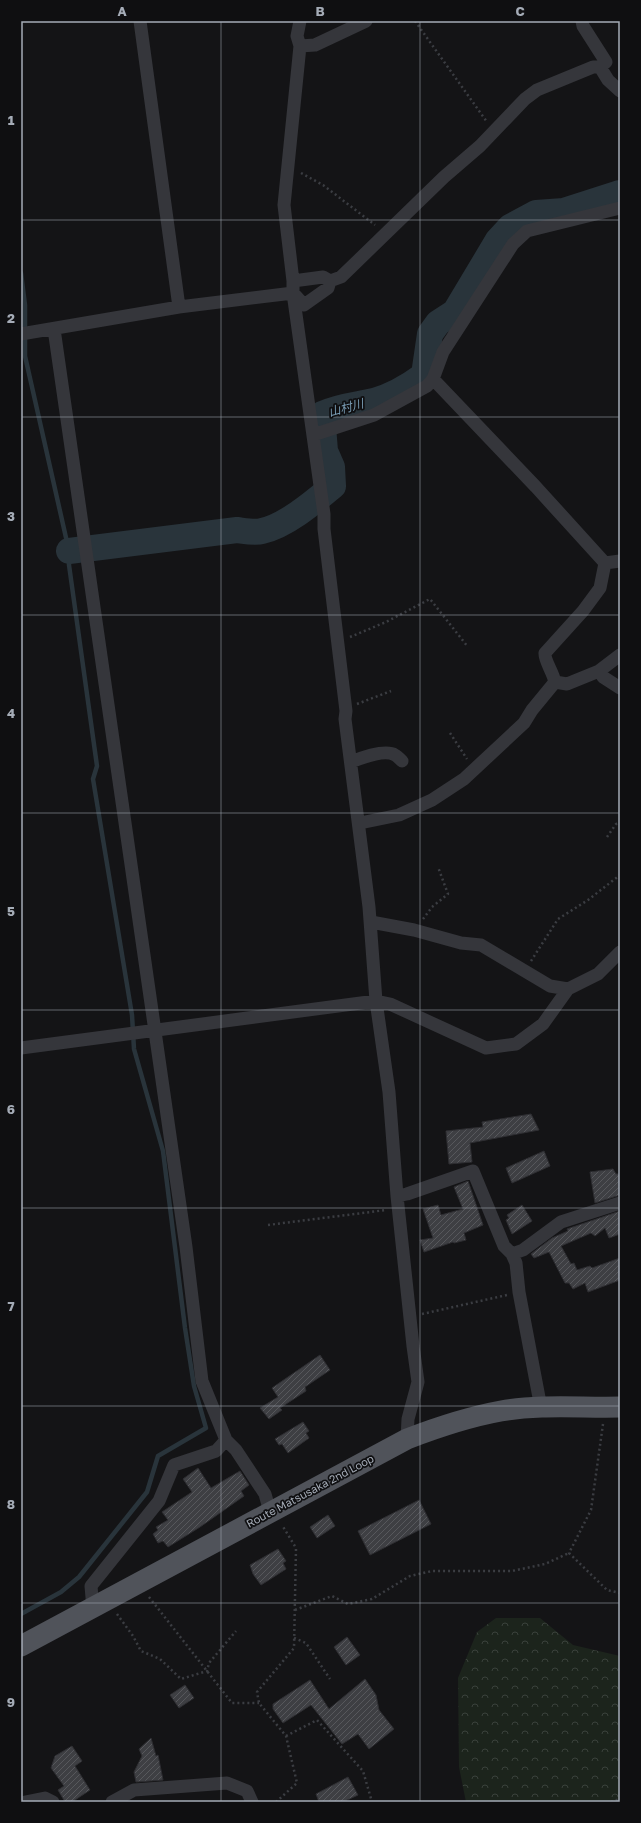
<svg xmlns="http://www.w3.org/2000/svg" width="641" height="1823" viewBox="0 0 641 1823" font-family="'Golos Text','Noto Sans JP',sans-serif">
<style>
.forest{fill:url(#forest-crowns)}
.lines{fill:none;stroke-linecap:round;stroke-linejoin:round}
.stream{stroke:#29343b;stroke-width:4.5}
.river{stroke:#29343b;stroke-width:26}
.building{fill:url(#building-hatch);stroke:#2e2e32}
.path{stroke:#3b3d42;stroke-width:2.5;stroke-dasharray:2 3;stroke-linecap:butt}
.minor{stroke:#35363b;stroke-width:13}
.primary{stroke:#50535a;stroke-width:21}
.grid{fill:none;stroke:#a5acb7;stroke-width:1;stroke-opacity:0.55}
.labels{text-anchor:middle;stroke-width:3.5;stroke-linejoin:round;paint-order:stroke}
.street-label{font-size:11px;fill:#a5acb7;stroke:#0f0f11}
.water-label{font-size:12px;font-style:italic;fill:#799db5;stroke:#0f0f11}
.neatline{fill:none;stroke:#a5acb7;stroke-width:1.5}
.grid-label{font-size:13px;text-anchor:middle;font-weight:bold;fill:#a5acb7}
</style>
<defs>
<pattern id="forest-crowns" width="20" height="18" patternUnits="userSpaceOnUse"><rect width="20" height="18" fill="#1c241c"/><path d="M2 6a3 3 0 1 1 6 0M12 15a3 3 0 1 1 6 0" fill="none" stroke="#3a413b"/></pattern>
<pattern id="building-hatch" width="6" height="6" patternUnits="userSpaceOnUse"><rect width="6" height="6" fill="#3e3f43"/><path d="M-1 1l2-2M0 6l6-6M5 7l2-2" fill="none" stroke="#57585c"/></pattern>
</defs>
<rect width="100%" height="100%" fill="#141416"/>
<path class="forest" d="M496 1618H540L573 1645 620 1656V1802H466L459 1767 458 1678 477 1632Z"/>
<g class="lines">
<path class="stream" d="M21 273 25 305V356L69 551V565L97 766 93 779 132 1015 134 1049 163 1151 185 1328 194 1386 206 1428 158 1456 147 1492 79 1577 61 1592 21 1614"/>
<path class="river" d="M69 551 237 530C245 531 255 533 262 531 286 526 315 501 333 486L332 467 325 451 322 414C339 406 356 405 374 401 392 396 409 386 424 375L430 334 438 323 455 312 498 240 510 227 536 213 564 211 620 193"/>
</g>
<path class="building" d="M531 1114 539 1130 470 1143 472 1162 449 1164 446 1131 483 1127 482 1122Z
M544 1151 550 1166 512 1183 506 1168Z
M613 1169 616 1174H620V1195L595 1203 590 1172Z
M468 1181 483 1225 464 1233 466 1240 454 1243 453 1242 424 1252 420 1240 433 1238 423 1209 438 1205 441 1215 463 1209 454 1187Z
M522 1205 532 1221 512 1234 506 1220 509 1218 507 1215Z
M620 1211V1234L609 1238 605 1228 595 1236 591 1233 561 1246 571 1264 574 1263 577 1270 590 1266 592 1268 620 1258V1280L588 1292 585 1283 573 1289 569 1283H565L549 1252 534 1258 531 1254 552 1238 568 1231 567 1229Z
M320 1355 330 1370 305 1387 306 1391 280 1408 282 1410 269 1419 260 1408 278 1397 272 1388Z
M303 1422 309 1431 306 1433 309 1438 288 1453 282 1444 279 1445 275 1439Z
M198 1468 211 1488 240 1471 249 1485 241 1491 244 1496 200 1527 168 1547 163 1541 158 1543 153 1534 158 1530 156 1527 168 1520 162 1512 192 1492 183 1479Z
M419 1500 431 1524 370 1555 358 1531Z
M328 1515 335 1526 317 1538 310 1527Z
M278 1549 286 1561 283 1563 286 1569 261 1585 253 1574 250 1565Z
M347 1637 360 1655 346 1665 334 1647Z
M365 1679 376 1695 379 1710 394 1729 369 1749 358 1734 342 1744 311 1705 283 1723 273 1709V1704L310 1680 329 1709Z
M185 1685 194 1698 179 1708 170 1695Z
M151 1738 156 1756 158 1755 163 1780 136 1782 134 1772 142 1756 139 1749Z
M72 1746 82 1761 75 1766 90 1790 72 1802H65L58 1790 64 1786 51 1768 55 1756Z
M348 1777 358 1795 343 1802H319L316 1794Z"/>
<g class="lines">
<path class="path" d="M415 21 487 122
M301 173 323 185 375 225
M350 637 386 622 430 599 468 647
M357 704 391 691
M450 733 467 759
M607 837 616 824 620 822
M423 919 432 907 448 894 438 867
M531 961 558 919 588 900 620 875
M268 1225 386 1210
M422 1314 507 1295
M603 1424 591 1510 569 1553 607 1590 620 1593
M149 1597 232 1703H259
M295 1610 332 1596 348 1604 372 1599 410 1576 432 1571H512L545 1564 569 1553
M117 1614 133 1636 141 1651 160 1659 181 1679 207 1671 209 1663 236 1631
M294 1638 306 1643 330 1679
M286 1736 317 1720 363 1771 372 1802
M276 1802 297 1783 286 1736 259 1703 257 1692 294 1648 296 1548 282 1525
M611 1802 620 1799"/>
<path class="minor" d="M140 21 179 307
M300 21 297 36 300 46 284 205 293 281V293L324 514V529L346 711 345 719 369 907 376 1001 389 1092 397 1196 413 1346 418 1382 408 1419 407 1439
M582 21 583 26 606 62 600 67
M300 46 315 45 366 21
M293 281 323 277 330 281 341 277 444 177 480 146 525 99 537 90 593 67H600L608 80 620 91
M293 293 304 305 328 288 330 281
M54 329 186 1247 202 1381 226 1440 236 1450 265 1494 270 1512
M21 334 179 307 293 293
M433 379 536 487 605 563
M313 435 374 415 427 386 433 379 443 352 513 244 527 231 620 208
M605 563 620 561
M599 671 603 677 620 688
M555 682C553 672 544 660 545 653L583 611 600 588 605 563
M555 682 567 684 599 671 620 655
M351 762C361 758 385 749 395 755 397 756 400 759 402 761
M360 823 399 815 432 800 464 779 524 723 532 710 555 682
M371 922 414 930 461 943 481 945 550 986 568 989
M21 1048 376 1001 390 1004 486 1048 516 1044 543 1024 568 989 598 974 620 952
M397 1196 407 1194 473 1171 504 1246 512 1254 516 1263 519 1292 541 1408
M512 1254 523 1250 561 1222 620 1203
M93 1609 91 1586 159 1501 174 1465 216 1451 226 1440
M25 1802 45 1798 53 1802
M112 1802 134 1790 227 1783 247 1791 252 1802"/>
<path class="primary" d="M21 1646 407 1439C438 1427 468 1417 501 1411 540 1404 581 1408 620 1407"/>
</g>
<path class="grid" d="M221 21V1802M420 21V1802M21 220H620M21 417H620M21 615H620M21 813H620M21 1010H620M21 1208H620M21 1406H620M21 1603H620"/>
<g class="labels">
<g class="street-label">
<text transform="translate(310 1491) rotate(-28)" y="4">Route Matsusaka 2nd Loop</text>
</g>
<g class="water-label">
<text transform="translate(346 408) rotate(-15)" y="4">山村川</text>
</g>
</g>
<rect width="641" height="1823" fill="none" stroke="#0f0f11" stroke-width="44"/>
<rect x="22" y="22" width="597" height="1779" class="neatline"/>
<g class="grid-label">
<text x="122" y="16">A</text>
<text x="320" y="16">B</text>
<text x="520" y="16">C</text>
<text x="11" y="125">1</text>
<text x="11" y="323">2</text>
<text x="11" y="521">3</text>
<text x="11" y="718">4</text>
<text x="11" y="916">5</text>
<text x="11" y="1114">6</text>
<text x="11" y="1311">7</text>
<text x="11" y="1509">8</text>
<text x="11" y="1707">9</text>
</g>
</svg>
